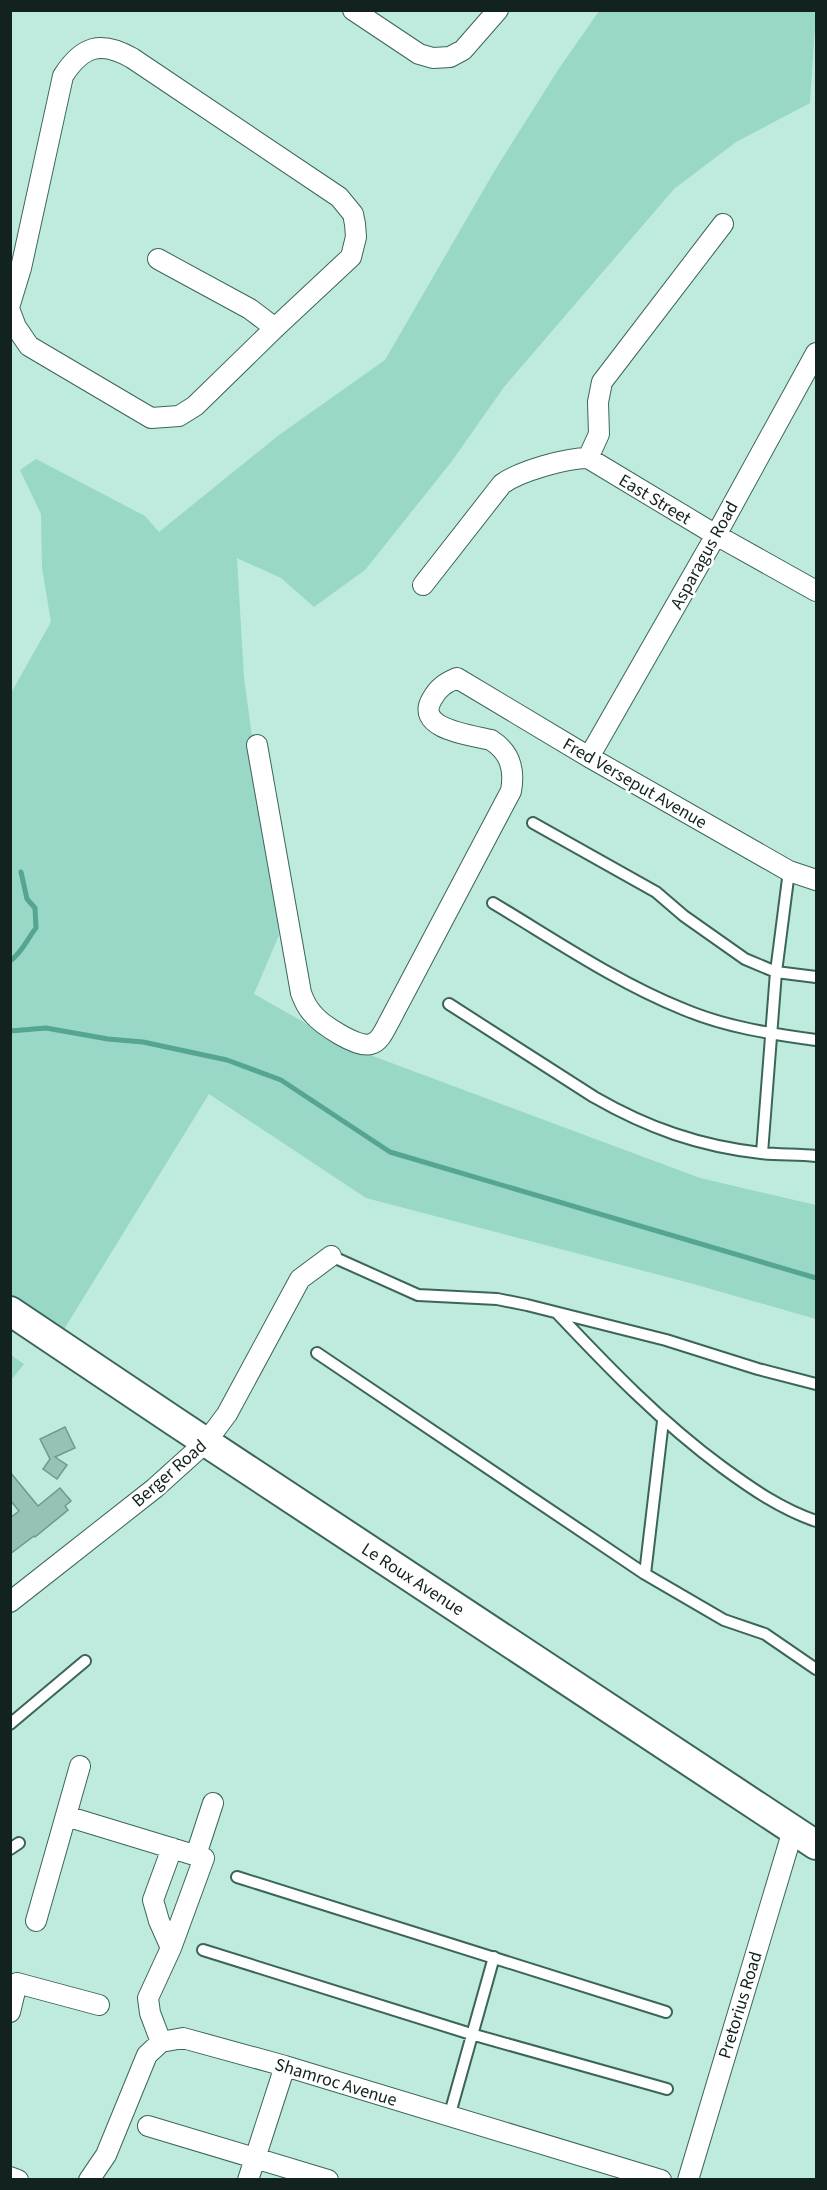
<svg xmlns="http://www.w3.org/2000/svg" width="827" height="2190" viewBox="0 0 827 2190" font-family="'Source Sans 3',sans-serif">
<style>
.green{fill:#99d7c6}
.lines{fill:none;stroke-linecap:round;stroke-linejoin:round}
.stream{stroke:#55a592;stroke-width:5}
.building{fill:#96c1b5;stroke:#6f998e;stroke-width:1.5}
.lane-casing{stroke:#3c655a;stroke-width:14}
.street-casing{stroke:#3c655a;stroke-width:22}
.secondary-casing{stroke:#3c655a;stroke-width:32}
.lane{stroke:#fff;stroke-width:10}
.street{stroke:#fff;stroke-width:20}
.secondary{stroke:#fff;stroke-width:28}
.labels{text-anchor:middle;stroke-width:5;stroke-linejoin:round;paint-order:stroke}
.street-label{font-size:18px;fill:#12231f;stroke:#fff}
</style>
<rect width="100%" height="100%" fill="#beebde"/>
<path class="green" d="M599 11H816L810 103 736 142 674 189 504 387 452 461 365 570 314 607 281 578 237 558 244 678 279 935 254 994 346 1046 700 1178 816 1205V1319L690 1283 366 1198 209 1094 63 1331 11 1295V693L51 622 42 568 41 514 20 470 36 459 145 516 159 532 279 435 385 360 495 170 558 70Z
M11 1355 24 1364 11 1380Z"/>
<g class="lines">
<path class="stream" d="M10 961C22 953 27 939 36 928L35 908 27 899 21 872
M10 1031 46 1028 108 1039 143 1042 227 1060 281 1080 390 1152 816 1278"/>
</g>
<path class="building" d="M65 1427 75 1448 55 1457 67 1465 57 1479 43 1469 50 1459 40 1439Z
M10 1472 38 1506 60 1488 71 1501 65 1506 68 1510 35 1537 34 1536 10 1554V1518L19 1511 10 1500Z"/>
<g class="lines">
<defs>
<path id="lane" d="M533 823 656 892 684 916 745 959 776 972 816 977
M493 903C555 940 616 982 683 1009 725 1027 772 1034 816 1040
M449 1004 594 1097C648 1128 699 1146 761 1153 779 1155 798 1154 816 1156
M762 1153 776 972 789 871
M331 1256 418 1295 497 1299 527 1305 666 1340 758 1369 816 1384
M558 1314C610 1369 661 1422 722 1467 752 1489 781 1509 816 1521
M317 1353 645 1574 724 1620 765 1634 816 1669
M645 1574 663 1421
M10 1724 85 1661
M10 1849 19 1843
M237 1877 666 2012
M203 1950 471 2034 667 2089
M449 2117 494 1957"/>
<path id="street" d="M353 10 419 54 433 58 450 57 463 50 498 10
M158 259 250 309 275 328
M10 304 21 268 63 76C82 46 101 40 132 58L339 197 353 214 355 224 356 237 351 257 275 328 195 406 179 416 151 418 29 346 16 327 10 311
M588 458 599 434 598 402 602 382 723 224
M588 458 716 535 816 591
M423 585 502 484C520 471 566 458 588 458
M257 745 301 993C304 1001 307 1008 313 1014 321 1024 358 1049 371 1044 380 1042 385 1029 389 1022L511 791C515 769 510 752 491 740 471 735 414 729 432 699 438 688 445 683 457 678L589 757 789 871 816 880
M589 757 716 535 816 353
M10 1602 155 1488 206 1442 227 1414 300 1279 331 1256
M66 1816 204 1858 171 1948 148 1998 150 2013 161 2042
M196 1855 213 1803
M36 1921 80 1766
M171 1948 159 1921 153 1900 172 1848
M10 2012 17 1983 99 2005
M148 2126 328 2180
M10 2177 18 2180
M89 2180 106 2155 147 2055 161 2042 183 2038 285 2066 661 2180
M248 2180 285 2066
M688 2180 793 1830"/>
<path id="secondary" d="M10 1311 177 1423 816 1845"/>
</defs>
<use href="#lane" class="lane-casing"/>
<use href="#street" class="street-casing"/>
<use href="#secondary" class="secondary-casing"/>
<use href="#lane" class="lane"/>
<use href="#street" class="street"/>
<use href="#secondary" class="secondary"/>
</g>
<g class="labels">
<g class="street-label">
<text transform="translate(655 499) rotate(31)" y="6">East Street</text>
<text transform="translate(704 555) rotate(-61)" y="6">Asparagus Road</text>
<text transform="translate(635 783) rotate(30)" y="6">Fred Verseput Avenue</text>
<text transform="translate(169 1473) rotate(-41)" y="6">Berger Road</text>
<text transform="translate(413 1579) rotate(33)" y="6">Le Roux Avenue</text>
<text transform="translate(740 2005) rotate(-73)" y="6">Pretorius Road</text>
<text transform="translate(336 2082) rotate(17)" y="6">Shamroc Avenue</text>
</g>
</g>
<rect width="827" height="2190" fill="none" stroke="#12231f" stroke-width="24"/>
</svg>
